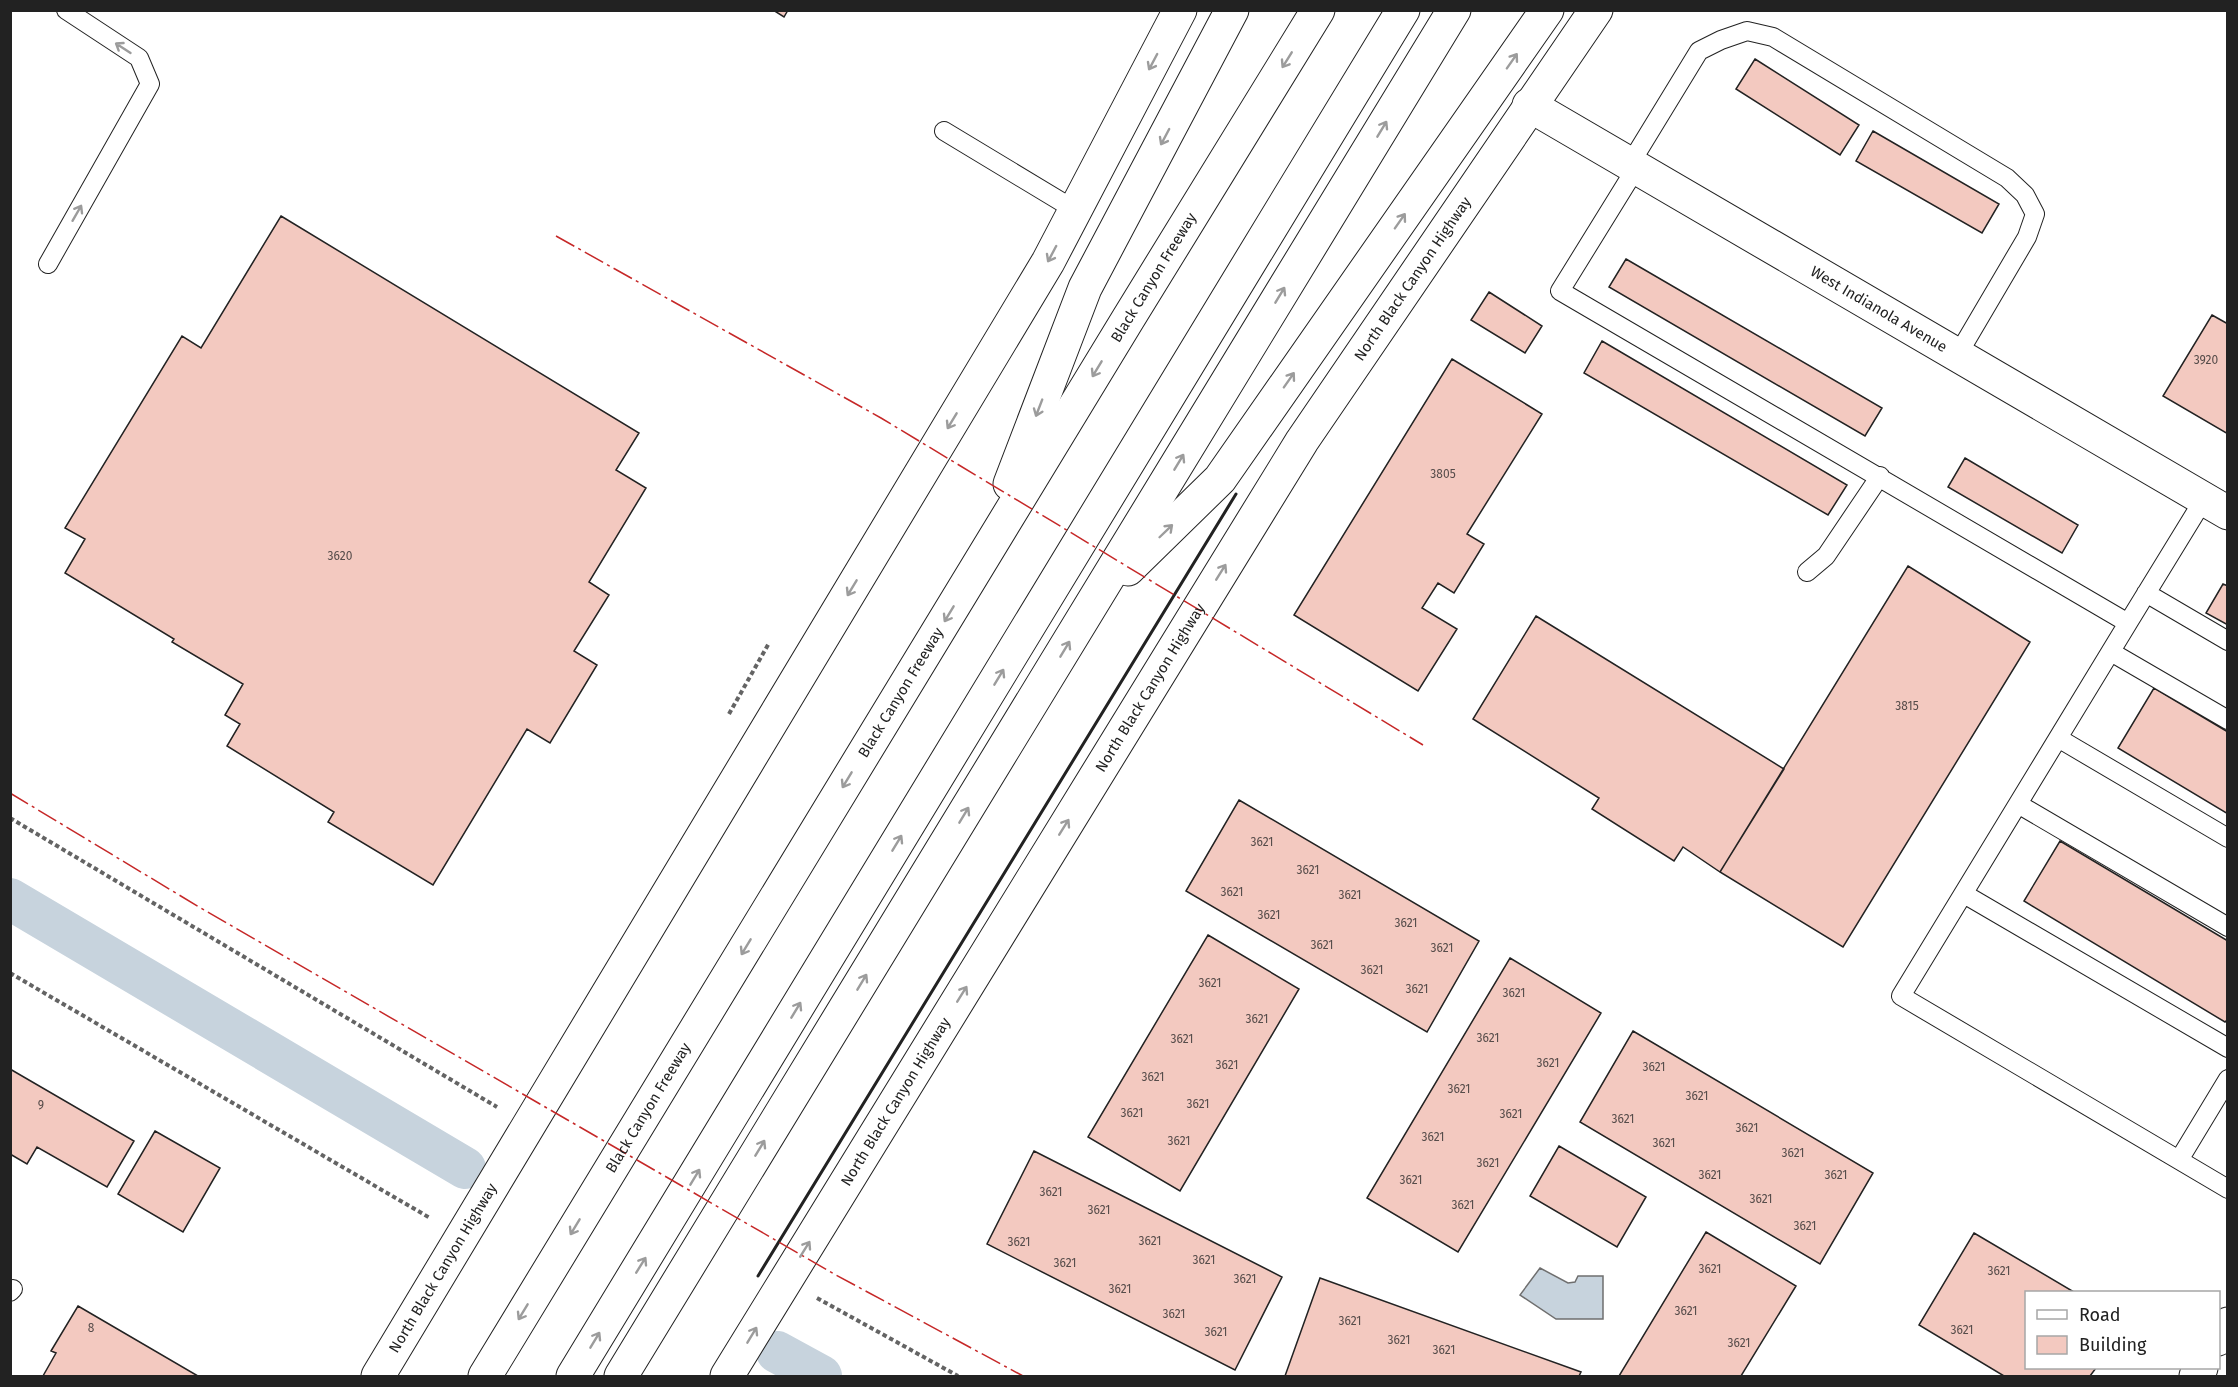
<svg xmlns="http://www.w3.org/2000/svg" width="2238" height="1387" viewBox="0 0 2238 1387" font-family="'Fira Sans',sans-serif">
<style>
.water{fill:#c7d3dd;stroke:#6f6f6f;stroke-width:1.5}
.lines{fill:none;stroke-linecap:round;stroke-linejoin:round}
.canal{stroke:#c7d3dd;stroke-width:42}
.building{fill:#f3c9c0;stroke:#222;stroke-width:1.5}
.lane-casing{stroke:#222;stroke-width:20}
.street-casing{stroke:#222;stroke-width:35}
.secondary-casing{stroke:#222;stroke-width:35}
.highway-casing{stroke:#222;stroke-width:35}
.path{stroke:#646464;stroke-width:4;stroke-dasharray:4.5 3;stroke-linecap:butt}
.lane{stroke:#fff;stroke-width:18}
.street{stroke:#fff;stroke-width:33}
.secondary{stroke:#fff;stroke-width:33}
.highway{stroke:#fff;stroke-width:33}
.wall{stroke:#222;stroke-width:3}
.power{stroke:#c62828;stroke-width:1.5;stroke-dasharray:21 4.5 3 4.5;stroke-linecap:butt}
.oneway{stroke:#9c9c9c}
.labels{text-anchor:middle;stroke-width:4.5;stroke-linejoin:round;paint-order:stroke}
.number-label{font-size:12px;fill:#564c4a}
.street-label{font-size:15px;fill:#222;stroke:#fff}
</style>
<rect width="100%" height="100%" fill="#fff"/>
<path class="water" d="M1540 1268 1568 1283 1575 1282 1578 1276H1603V1319H1556L1520 1295Z"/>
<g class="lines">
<path class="canal" d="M10 899 465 1168
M777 1352 821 1376"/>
</g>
<path class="building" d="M773 10H788L784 17Z
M1755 59 1859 125 1840 155 1736 89Z
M1873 131 1999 204 1982 233 1856 161Z
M281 216 639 433 616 470 646 488 589 582 609 595 574 651 597 665 550 743 527 729 433 885 328 822 334 812 227 746 240 724 225 715 243 684 172 642 174 639 65 573 85 539 65 528 182 336 201 348Z
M1626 259 1882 408 1865 436 1609 287Z
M1489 292 1542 326 1525 353 1471 320Z
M2212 315 2228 324V434L2163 396Z
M1602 341 1847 485 1828 515 1584 373Z
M1452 359 1542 414 1467 534 1484 544 1454 593 1438 583 1422 608 1457 629 1418 691 1294 615Z
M1965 458 2078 525 2062 553 1948 487Z
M1908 566 2030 642 1843 947 1720 872Z
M2223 584 2228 586V625L2206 613Z
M1536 616 1784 769 1720 872 1683 847 1674 861 1592 809 1599 798 1473 719Z
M2154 688 2228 732V814L2118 748Z
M1239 800 1479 941 1427 1032 1186 891Z
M2060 841 2228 941V1019L2225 1022 2024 901Z
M1208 935 1299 989 1180 1191 1088 1137Z
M1510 958 1601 1013 1458 1252 1367 1198Z
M1633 1031 1873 1173 1820 1264 1580 1122Z
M10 1069 134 1141 107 1187 37 1147 27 1164 10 1154Z
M155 1131 220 1168 183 1232 118 1194Z
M1559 1146 1646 1197 1617 1247 1530 1196Z
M1034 1151 1282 1277 1235 1370 987 1244Z
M1706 1232 1796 1286 1741 1376H1619Z
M1974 1233 2074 1292H2026V1368H2096L2090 1376H2004L1919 1325Z
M1320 1278 1581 1372 1579 1376H1285Z
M78 1306 198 1376H43L56 1353 51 1351Z"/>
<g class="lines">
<defs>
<path id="lane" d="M944 131 1075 210
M1630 164 1699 51 1721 40 1747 31 1773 37 2007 178 2025 195 2035 214 2027 237 1957 356
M1636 168 1560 291 2128 623 1901 996 2228 1189
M48 264 150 84 139 58 66 10
M1807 572 1826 556 1880 476
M2146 593 2228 641
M2128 623 2204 499
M2111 652 2228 720
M2058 738 2228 838
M2018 804 2228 927
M1964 894 2228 1048
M2179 1160 2228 1079
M10 1292 13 1289"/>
<g id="street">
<path id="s1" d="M1529 105 2228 513"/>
<path d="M2218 1339 2228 1324"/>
<path d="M2196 1376 2201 1368"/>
</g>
<g id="secondary">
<path id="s2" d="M378 1376 1048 262 1180 10"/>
<path id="s3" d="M727 1376 1302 441 1596 10"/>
</g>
<g id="highway">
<path d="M1010 484 1085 288 1232 10"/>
<path d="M1128 569 1220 479 1547 10"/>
<path id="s4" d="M485 1376 1128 319 1318 10"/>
<path d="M573 1376 1403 10"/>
<path d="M621 1376 1454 10"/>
</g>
</defs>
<use href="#lane" class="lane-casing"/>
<use href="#street" class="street-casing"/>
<use href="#secondary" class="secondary-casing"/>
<use href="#highway" class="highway-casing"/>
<path class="path" d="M729 714 769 643
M10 818 497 1107
M10 973 430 1218
M817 1298 958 1376"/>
<use href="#lane" class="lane"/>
<use href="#street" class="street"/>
<use href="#secondary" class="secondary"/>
<use href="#highway" class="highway"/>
<path class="wall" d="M758 1276 1236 494"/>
<path class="power" d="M556 236 881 418 1423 745
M10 793 199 907 836 1275 1023 1376"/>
</g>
<defs><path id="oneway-shaft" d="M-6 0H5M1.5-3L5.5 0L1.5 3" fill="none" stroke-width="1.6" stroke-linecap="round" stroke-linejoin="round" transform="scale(1.5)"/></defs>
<g class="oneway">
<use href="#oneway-shaft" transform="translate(123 48) rotate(-147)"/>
<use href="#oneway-shaft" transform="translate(1287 60) rotate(122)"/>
<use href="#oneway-shaft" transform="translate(1512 61) rotate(-55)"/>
<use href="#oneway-shaft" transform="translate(1153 62) rotate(118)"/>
<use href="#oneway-shaft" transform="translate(1382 129) rotate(-59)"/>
<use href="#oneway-shaft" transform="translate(1165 137) rotate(118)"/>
<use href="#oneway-shaft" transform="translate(77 213) rotate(-60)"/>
<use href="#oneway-shaft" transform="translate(1400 221) rotate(-55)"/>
<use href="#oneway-shaft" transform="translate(1052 254) rotate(118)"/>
<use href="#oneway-shaft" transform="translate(1280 295) rotate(-59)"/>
<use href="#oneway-shaft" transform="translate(1097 369) rotate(121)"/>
<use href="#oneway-shaft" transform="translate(1289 380) rotate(-55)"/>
<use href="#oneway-shaft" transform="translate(1039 408) rotate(111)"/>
<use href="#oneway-shaft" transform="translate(952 421) rotate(121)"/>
<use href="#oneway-shaft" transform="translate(1179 462) rotate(-59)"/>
<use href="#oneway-shaft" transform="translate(1166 531) rotate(-44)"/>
<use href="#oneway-shaft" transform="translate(1221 572) rotate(-58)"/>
<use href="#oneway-shaft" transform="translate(852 588) rotate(121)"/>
<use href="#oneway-shaft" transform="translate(949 614) rotate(121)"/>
<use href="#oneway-shaft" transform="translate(1065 649) rotate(-59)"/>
<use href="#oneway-shaft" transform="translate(999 677) rotate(-59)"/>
<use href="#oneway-shaft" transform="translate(847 780) rotate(121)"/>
<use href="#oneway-shaft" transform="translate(964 815) rotate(-59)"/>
<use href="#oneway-shaft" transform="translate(1064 827) rotate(-58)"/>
<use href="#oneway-shaft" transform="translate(897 843) rotate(-59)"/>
<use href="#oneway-shaft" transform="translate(746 947) rotate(121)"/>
<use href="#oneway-shaft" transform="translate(862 982) rotate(-59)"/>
<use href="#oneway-shaft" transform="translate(962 994) rotate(-58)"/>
<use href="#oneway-shaft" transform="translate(796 1010) rotate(-59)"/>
<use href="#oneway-shaft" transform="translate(760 1148) rotate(-59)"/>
<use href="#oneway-shaft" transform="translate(695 1177) rotate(-59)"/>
<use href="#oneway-shaft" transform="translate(575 1227) rotate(121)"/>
<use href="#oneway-shaft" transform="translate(805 1249) rotate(-58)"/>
<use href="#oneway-shaft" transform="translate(641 1265) rotate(-58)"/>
<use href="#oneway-shaft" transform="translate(523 1312) rotate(121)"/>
<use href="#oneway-shaft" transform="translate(752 1335) rotate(-59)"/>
<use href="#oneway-shaft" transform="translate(595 1340) rotate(-59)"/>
</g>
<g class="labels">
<g class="number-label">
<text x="2206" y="364">3920</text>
<text x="1443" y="478">3805</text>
<text x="340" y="560">3620</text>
<text x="1907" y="710">3815</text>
<text x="1262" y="846">3621</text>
<text x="1308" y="874">3621</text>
<text x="1232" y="896">3621</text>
<text x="1350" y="899">3621</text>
<text x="1269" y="919">3621</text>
<text x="1406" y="927">3621</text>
<text x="1322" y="949">3621</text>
<text x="1442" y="952">3621</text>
<text x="1372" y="974">3621</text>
<text x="1210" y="987">3621</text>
<text x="1417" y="993">3621</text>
<text x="1514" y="997">3621</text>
<text x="1257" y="1023">3621</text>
<text x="1488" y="1042">3621</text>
<text x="1182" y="1043">3621</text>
<text x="1548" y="1067">3621</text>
<text x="1227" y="1069">3621</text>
<text x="1654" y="1071">3621</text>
<text x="1153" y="1081">3621</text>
<text x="1459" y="1093">3621</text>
<text x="1697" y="1100">3621</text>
<text x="1198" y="1108">3621</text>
<text x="41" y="1109">9</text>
<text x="1132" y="1117">3621</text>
<text x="1511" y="1118">3621</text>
<text x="1623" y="1123">3621</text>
<text x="1747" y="1132">3621</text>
<text x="1433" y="1141">3621</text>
<text x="1179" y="1145">3621</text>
<text x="1664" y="1147">3621</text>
<text x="1793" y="1157">3621</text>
<text x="1488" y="1167">3621</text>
<text x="1710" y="1179">3621</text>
<text x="1836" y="1179">3621</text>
<text x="1411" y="1184">3621</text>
<text x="1051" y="1196">3621</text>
<text x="1761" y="1203">3621</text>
<text x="1463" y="1209">3621</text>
<text x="1099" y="1214">3621</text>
<text x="1805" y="1230">3621</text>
<text x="1150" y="1245">3621</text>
<text x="1019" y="1246">3621</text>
<text x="1204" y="1264">3621</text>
<text x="1065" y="1267">3621</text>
<text x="1710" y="1273">3621</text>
<text x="1999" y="1275">3621</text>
<text x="1245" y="1283">3621</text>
<text x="1120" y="1293">3621</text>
<text x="1686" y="1315">3621</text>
<text x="1174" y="1318">3621</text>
<text x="1350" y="1325">3621</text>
<text x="91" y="1332">8</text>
<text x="1962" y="1334">3621</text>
<text x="1216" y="1336">3621</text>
<text x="1399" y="1344">3621</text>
<text x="1739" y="1347">3621</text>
<text x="1444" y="1354">3621</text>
</g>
<g class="street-label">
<text dy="5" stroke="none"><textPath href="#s3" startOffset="1294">North Black Canyon Highway</textPath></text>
<text dy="5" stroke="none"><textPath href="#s4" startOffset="1286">Black Canyon Freeway</textPath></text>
<text dy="5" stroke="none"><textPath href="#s1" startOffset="405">West Indianola Avenue</textPath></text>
<text dy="5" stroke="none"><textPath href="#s3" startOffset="808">North Black Canyon Highway</textPath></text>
<text dy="5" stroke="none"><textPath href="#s4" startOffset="800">Black Canyon Freeway</textPath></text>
<text dy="5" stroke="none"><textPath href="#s3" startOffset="322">North Black Canyon Highway</textPath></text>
<text dy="5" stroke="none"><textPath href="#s4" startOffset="314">Black Canyon Freeway</textPath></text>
<text dy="5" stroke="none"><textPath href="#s2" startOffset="126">North Black Canyon Highway</textPath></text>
</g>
</g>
<rect width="2238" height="1387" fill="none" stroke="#222222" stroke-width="24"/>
<rect x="2025" y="1291" width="195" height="78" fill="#ffffff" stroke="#a7a7a7" stroke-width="1.5"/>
<rect x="2037" y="1310" width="30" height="9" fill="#ffffff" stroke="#a7a7a7" stroke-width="1.5"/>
<text x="2079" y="1321" font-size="18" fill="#222222">Road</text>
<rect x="2037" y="1336" width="30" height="18" fill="#f3c9c0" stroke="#a7a7a7" stroke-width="1.5"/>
<text x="2079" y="1351" font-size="18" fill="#222222">Building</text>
</svg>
